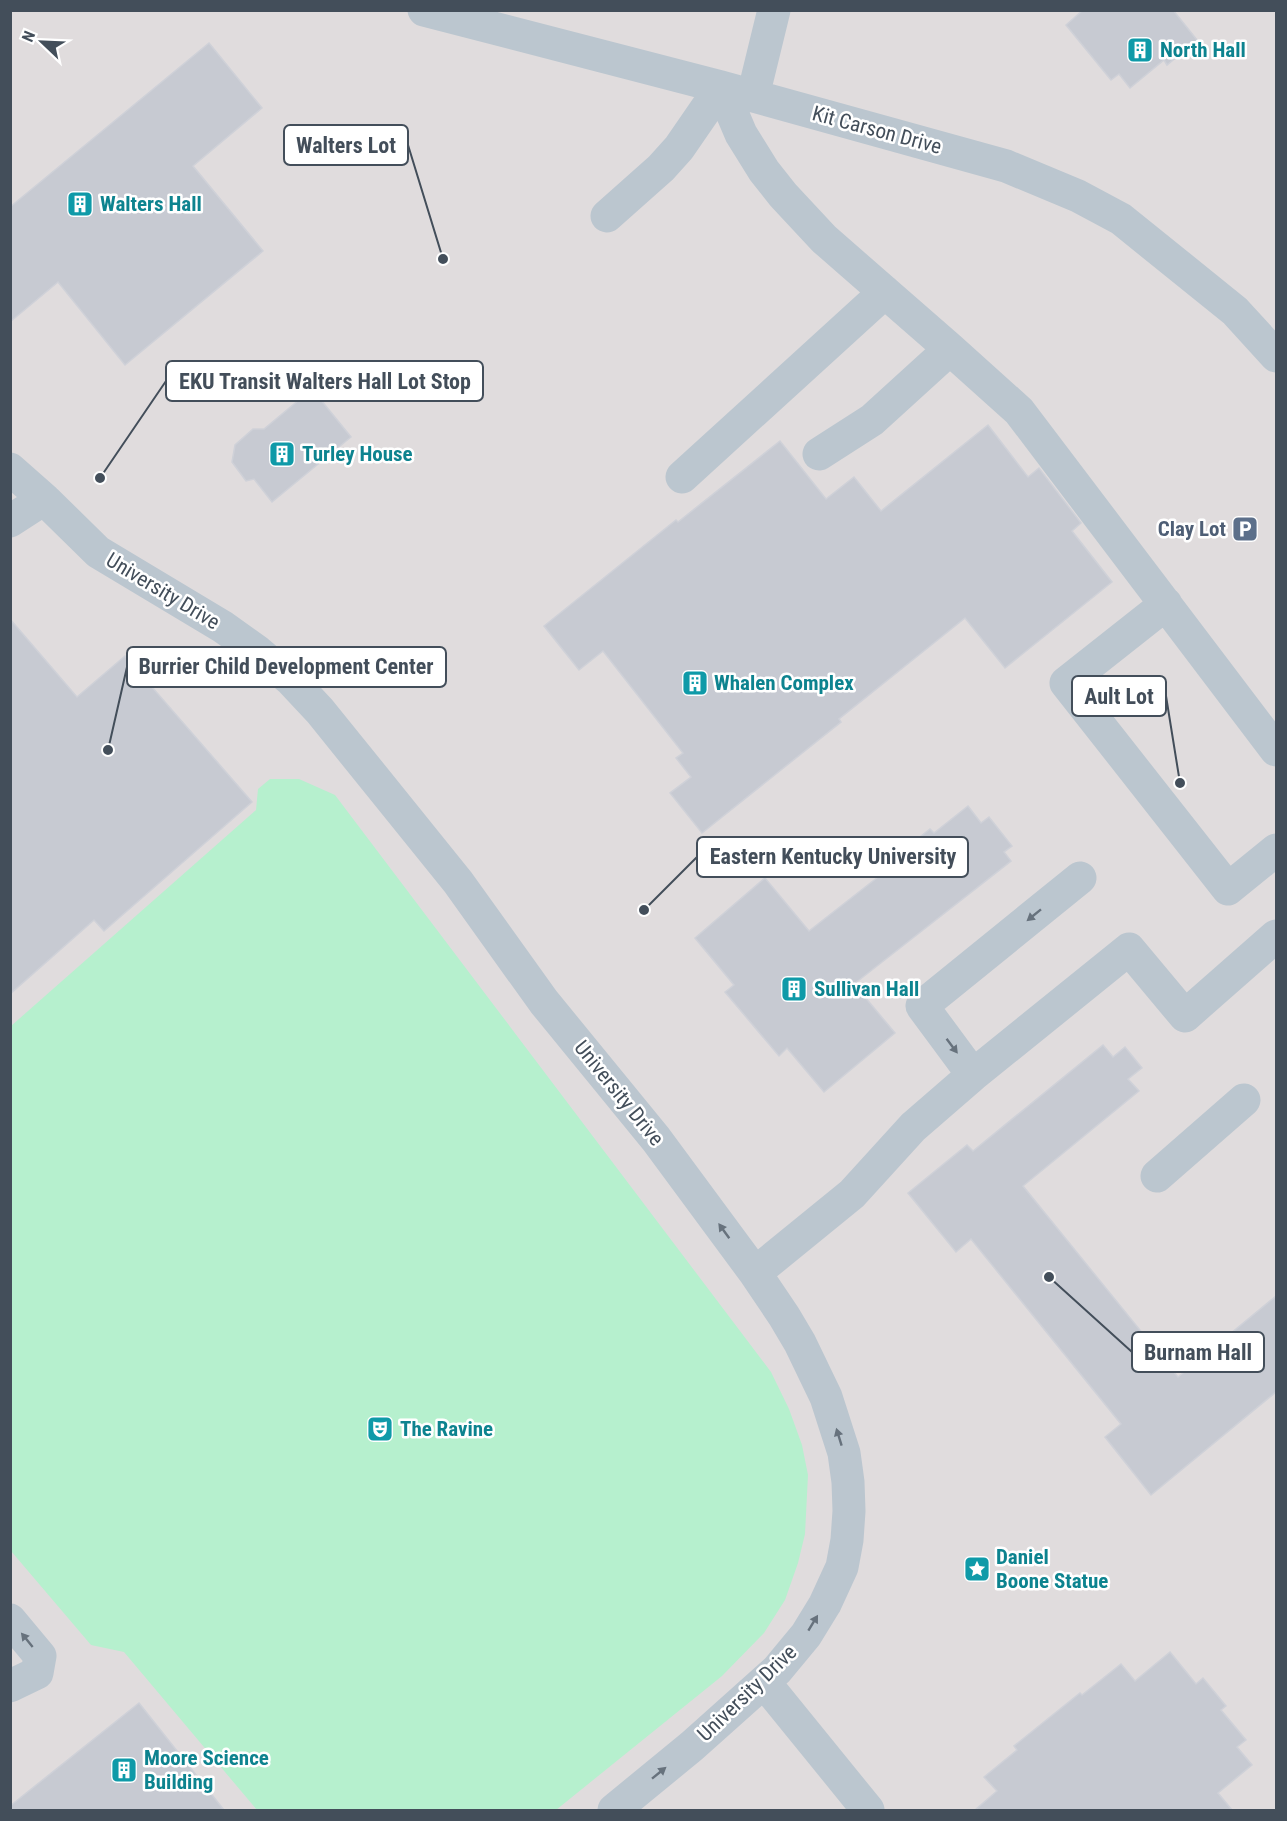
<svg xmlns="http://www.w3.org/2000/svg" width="1287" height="1821" viewBox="0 0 1287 1821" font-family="'Roboto Condensed',sans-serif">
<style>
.education{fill:#e0dcdd}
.green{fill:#b6f0ce}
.building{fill:#c7cad2;stroke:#cfd1d8;stroke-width:1.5}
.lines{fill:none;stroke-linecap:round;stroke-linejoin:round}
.minor{stroke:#bbc6cf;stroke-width:33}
.oneway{fill:#67727d}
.labels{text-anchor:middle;stroke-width:5;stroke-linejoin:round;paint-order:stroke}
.culture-label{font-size:21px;font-weight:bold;fill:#0d838f;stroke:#fff;text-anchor:start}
.street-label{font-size:21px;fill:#434e5a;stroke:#fff}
.service-label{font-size:21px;font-weight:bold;fill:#4e5e75;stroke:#fff;text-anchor:end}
.leader{fill:none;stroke:#434e5a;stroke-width:2}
.callout-dot{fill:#434e5a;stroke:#fff;stroke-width:2}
.callout{fill:#fff;stroke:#434e5a;stroke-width:2}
.callout-label{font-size:22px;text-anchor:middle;font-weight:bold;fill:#434e5a}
</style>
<rect width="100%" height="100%" fill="#efebeb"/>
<path class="education" d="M11 11H1276V1810H11Z"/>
<path class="green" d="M270 779H299L335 795 771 1372 789 1409 802 1445 808 1475 805 1534 798 1563 785 1600 764 1633 722 1676 556 1810H257L124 1652 91 1645 11 1551V1026L256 810 258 789Z"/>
<path class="building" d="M1083 10H1173L1197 40 1167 65 1164 60 1130 88 1119 74 1111 80 1066 25Z
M209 43 262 108 193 166 263 251 125 365 58 282 10 322V207Z
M312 389 351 437 272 502 254 479 246 481 232 462 235 445 253 429H264Z
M988 425 1028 477 1039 468 1081 523 1072 531 1112 582 1005 668 965 618 839 719 841 722 702 833 670 793 691 777 676 758 683 753 603 651 579 670 544 626 676 520 678 522 780 441 826 499 854 477 881 511Z
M10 619 77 697 125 656 252 802 104 931 94 920 10 994Z
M968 806 981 823 989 817 1012 846 1004 852 1011 861 854 984 895 1033 824 1092 787 1048 779 1056 725 992 734 985 695 938 765 878 809 931 878 877 874 873 930 829 934 833Z
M1103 1045 1113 1057 1125 1047 1142 1068 1128 1079 1139 1091 1023 1186 1178 1377 1276 1296V1392L1151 1495 1105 1437 1121 1424 971 1239 956 1252 908 1193 967 1145 973 1151Z
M1170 1652 1196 1684 1203 1678 1226 1706 1221 1710 1246 1740 1237 1747 1252 1765 1218 1793 1232 1810H975L997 1791 984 1777 1017 1750 1014 1746 1080 1693 1082 1695 1121 1664 1135 1681Z
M139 1703 224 1810H10V1806Z"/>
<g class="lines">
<path class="minor" d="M424 10 721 87 1006 166 1078 196 1121 219 1235 311 1276 356
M721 87 741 134 764 171 783 195 824 239 950 349 1019 411 1276 750
M753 96 774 10
M607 216 661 168 679 148 721 87
M819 454 872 420 950 349
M10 469 44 499 98 552 223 627 258 652 291 680 320 711 458 882 544 1002 656 1139 755 1273 784 1316 800 1343 826 1397 844 1453 848 1482 849 1511 847 1540 842 1567 825 1604 806 1635 777 1670 692 1746 614 1810
M682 477 885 292
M10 521 44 499
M1166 604 1066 683 1228 889 1276 850
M973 1075 922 1006 1080 878
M1157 1176 1244 1100
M755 1273 852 1194 913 1127 973 1075 1129 949 1185 1016 1276 936
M10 1620 40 1656 37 1673 10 1686
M764 1682 868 1810"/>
</g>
<defs><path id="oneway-solid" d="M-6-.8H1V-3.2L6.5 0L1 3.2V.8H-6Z" transform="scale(1.5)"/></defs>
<g class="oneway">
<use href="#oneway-solid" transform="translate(1034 915) rotate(141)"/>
<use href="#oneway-solid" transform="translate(952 1046) rotate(53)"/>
<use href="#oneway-solid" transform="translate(724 1231) rotate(-126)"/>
<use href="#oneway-solid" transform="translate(839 1437) rotate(-107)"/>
<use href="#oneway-solid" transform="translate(813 1623) rotate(-59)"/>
<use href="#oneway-solid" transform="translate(27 1640) rotate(-129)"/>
<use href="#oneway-solid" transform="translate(659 1773) rotate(-39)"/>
</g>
<defs>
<symbol id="building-square" viewBox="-11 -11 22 22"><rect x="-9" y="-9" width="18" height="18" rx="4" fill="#0f9aa8" stroke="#fff"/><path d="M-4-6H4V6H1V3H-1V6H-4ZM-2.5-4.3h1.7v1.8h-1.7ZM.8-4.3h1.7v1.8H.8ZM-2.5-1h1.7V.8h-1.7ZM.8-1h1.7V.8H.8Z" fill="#fff"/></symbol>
<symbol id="parking-square" viewBox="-11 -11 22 22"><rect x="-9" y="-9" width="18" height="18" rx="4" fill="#5c6f8a" stroke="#fff"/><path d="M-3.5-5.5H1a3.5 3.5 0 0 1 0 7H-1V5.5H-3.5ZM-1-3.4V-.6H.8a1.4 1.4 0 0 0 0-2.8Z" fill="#fff"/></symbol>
<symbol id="theatre-square" viewBox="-11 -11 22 22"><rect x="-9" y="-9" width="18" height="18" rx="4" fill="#0f9aa8" stroke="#fff"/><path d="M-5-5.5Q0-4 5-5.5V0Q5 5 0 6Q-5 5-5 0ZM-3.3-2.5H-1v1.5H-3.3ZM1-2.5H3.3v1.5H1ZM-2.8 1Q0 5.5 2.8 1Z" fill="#fff"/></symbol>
<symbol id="sight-square" viewBox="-11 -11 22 22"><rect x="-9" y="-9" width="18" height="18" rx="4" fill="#0f9aa8" stroke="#fff"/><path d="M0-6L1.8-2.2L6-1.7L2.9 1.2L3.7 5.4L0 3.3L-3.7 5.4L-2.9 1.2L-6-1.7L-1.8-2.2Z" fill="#fff"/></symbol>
</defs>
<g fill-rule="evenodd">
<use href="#building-square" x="1125" y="35" width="30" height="30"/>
<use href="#building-square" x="65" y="189" width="30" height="30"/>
<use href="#building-square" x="267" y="439" width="30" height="30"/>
<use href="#parking-square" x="1230" y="514" width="30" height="30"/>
<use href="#building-square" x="680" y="668" width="30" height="30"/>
<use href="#building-square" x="779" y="974" width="30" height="30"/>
<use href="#theatre-square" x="365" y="1414" width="30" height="30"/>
<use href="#sight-square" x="962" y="1554" width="30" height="30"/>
<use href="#building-square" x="109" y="1755" width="30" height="30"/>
</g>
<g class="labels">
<g class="culture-label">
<text x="1160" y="57">North Hall</text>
<text x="100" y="211">Walters Hall</text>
<text x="302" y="461">Turley House</text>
<text x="714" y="690">Whalen Complex</text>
<text x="814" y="996">Sullivan Hall</text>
<text x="400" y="1436">The Ravine</text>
<text x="996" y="1564">Daniel<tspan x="996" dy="24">Boone Statue</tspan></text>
<text x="144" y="1765">Moore Science<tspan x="144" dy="24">Building</tspan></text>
</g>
<g class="street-label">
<text transform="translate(877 130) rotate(15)" y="7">Kit Carson Drive</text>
<text transform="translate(163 591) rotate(31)" y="7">University Drive</text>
<text transform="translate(619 1093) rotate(51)" y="7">University Drive</text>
<text transform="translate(747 1693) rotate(-44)" y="7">University Drive</text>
</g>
<g class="service-label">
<text x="1226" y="536">Clay Lot</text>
</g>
</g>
<path class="leader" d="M443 259L408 145M100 478L166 381M108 750L127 667M1180 783L1166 696M644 910L697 857M1049 1277L1132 1352"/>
<g class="callout-dot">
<circle cx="443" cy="259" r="6"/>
<circle cx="100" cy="478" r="6"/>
<circle cx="108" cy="750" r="6"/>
<circle cx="1180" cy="783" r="6"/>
<circle cx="644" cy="910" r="6"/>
<circle cx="1049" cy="1277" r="6"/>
</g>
<g class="callout">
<rect x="284" y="125" width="124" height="40" rx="6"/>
<rect x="166" y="361" width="317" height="40" rx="6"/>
<rect x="127" y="647" width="319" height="40" rx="6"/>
<rect x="1072" y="676" width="94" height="40" rx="6"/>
<rect x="697" y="837" width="271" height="40" rx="6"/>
<rect x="1132" y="1332" width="132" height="40" rx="6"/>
</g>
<g class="callout-label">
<text x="346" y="153">Walters Lot</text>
<text x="325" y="389">EKU Transit Walters Hall Lot Stop</text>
<text x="286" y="674">Burrier Child Development Center</text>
<text x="1119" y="704">Ault Lot</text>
<text x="833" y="864">Eastern Kentucky University</text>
<text x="1198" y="1360">Burnam Hall</text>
</g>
<rect width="1287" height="1821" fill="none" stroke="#434e5a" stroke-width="24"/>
<g transform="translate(42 42) rotate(293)" stroke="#ffffff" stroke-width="4.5" paint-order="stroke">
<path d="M0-4.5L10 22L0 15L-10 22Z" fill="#434e5a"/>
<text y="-9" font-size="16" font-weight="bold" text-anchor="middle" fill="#434e5a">N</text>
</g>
</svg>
